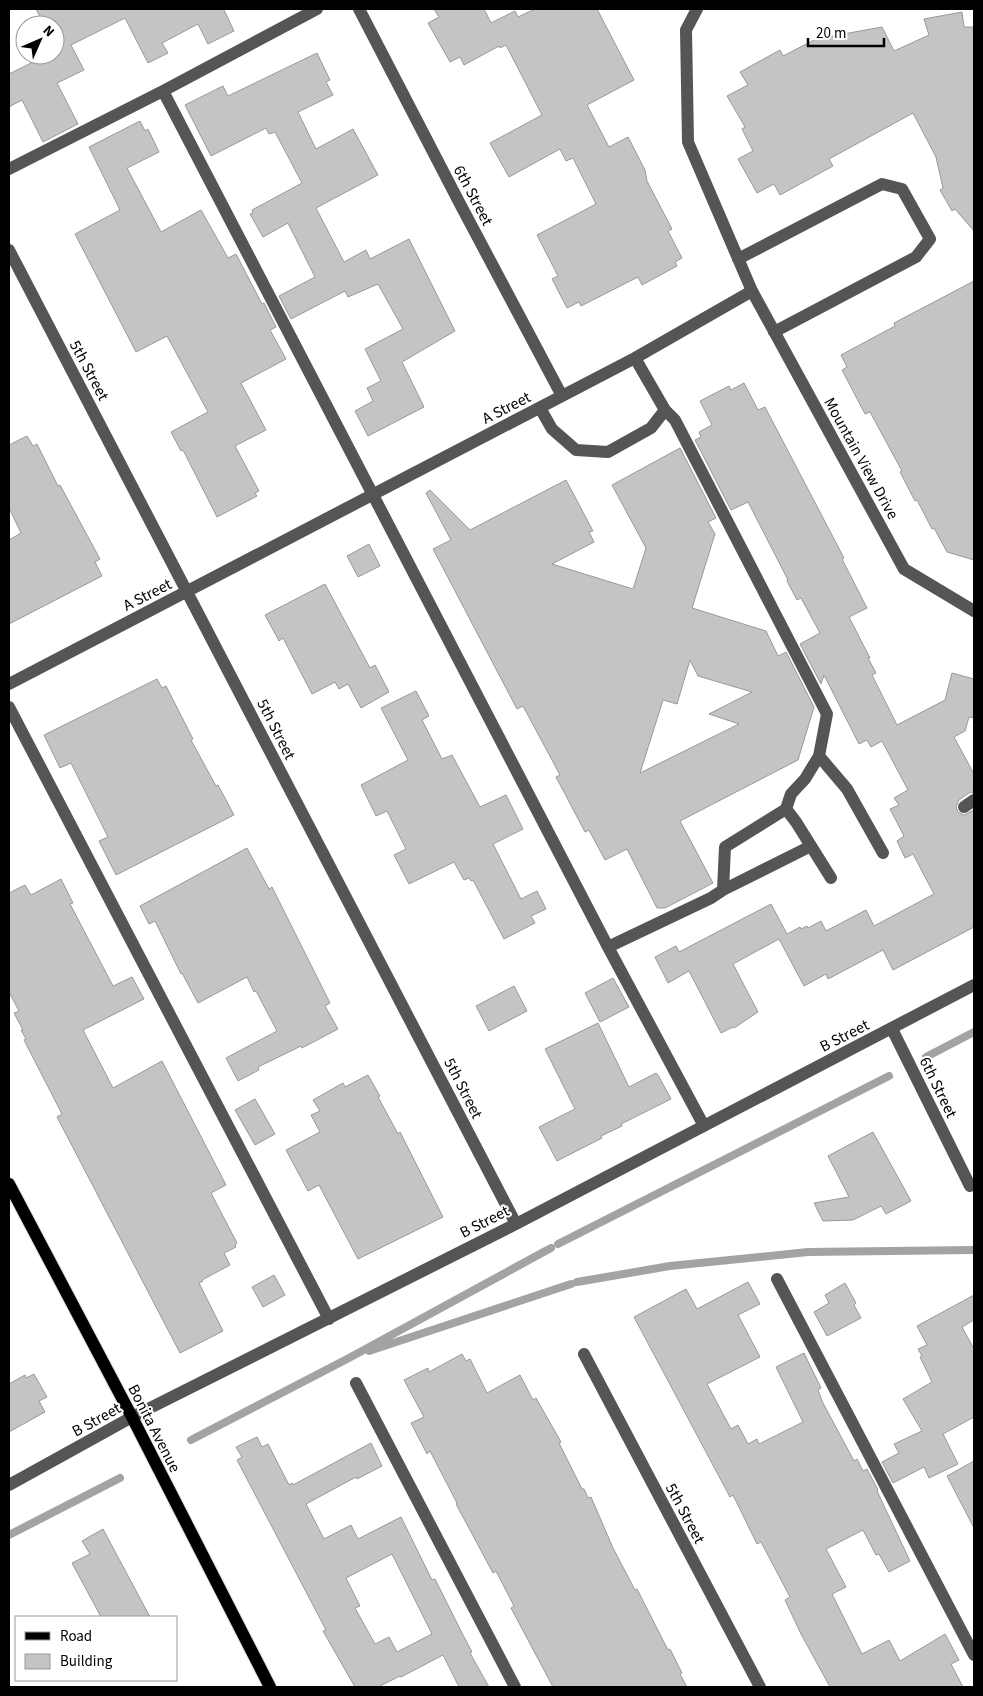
<svg xmlns="http://www.w3.org/2000/svg" width="983" height="1696" viewBox="0 0 983 1696" font-family="'Source Sans 3',sans-serif">
<style>
.lines{fill:none;stroke-linecap:round;stroke-linejoin:round}
.stream{stroke:#a3a3a3;stroke-width:8}
.building{fill:#c4c4c4;stroke:#999;fill-rule:evenodd}
.major-casing{stroke:#dbdbdb;stroke-width:14}
.minor{stroke:#555;stroke-width:12}
.major{stroke:#000;stroke-width:12}
.labels{text-anchor:middle;stroke-width:4;stroke-linejoin:round;paint-order:stroke}
.street-label{font-size:16px;fill:#000;stroke:#fff}
</style>
<rect width="100%" height="100%" fill="#fff"/>
<g class="lines">
<path class="stream" d="M926 1057 974 1032
M558 1244 889 1076
M577 1282 670 1266 808 1252 974 1250
M369 1351 571 1284
M191 1440 349 1358 551 1248
M9 1535 120 1478"/>
</g>
<path class="building" d="M36 9H227L224 10 234 31 208 44 198 24 162 43 168 53 148 63 125 18 71 45 84 70 57 83 78 124 43 142 22 100 9 107V74L47 55H55L56 50 55 48V25H44Z
M434 9H484L491 23 515 11 518 17 535 9H597L634 80 587 105 609 147 628 137 645 170 647 181 672 229 668 231 682 258 675 262 677 266 642 285 638 277 581 306 579 302 567 308 552 279 558 276 537 235 596 204 573 158 566 161 560 149 509 177 490 143 542 115 506 45 500 48 499 46 464 65 460 57 450 62 428 23 439 17Z
M962 12 964 27H974V231L955 209 952 211 940 190 943 188 936 157 913 113 829 159 833 166 780 195 774 184 757 193 738 159 753 151 742 129 745 127 727 96 748 85 740 72 780 50 783 56 816 39 882 27 894 51 929 35 924 19Z
M317 53 330 80 326 82 333 95 298 112 316 149 353 129 378 175 316 208 344 262 366 250 370 259 409 239 455 331 402 362 424 407 368 436 355 411 373 401 367 388 381 381 365 349 403 329 378 284 348 297 345 291 291 319 279 296 315 277 288 223 263 237 250 214 253 213 252 210 302 183 275 132 269 134 266 128 211 156 185 105 223 86 228 96Z
M140 121 145 131 148 129 159 152 127 168 161 232 201 210 228 258 236 254 262 304 264 303 276 327 270 330 286 359 241 383 266 430 235 446 259 491 255 493 257 496 217 517 183 450 181 451 171 432 208 412 167 336 136 352 75 234 120 210 89 147Z
M974 281V560L947 552 934 528 932 529 917 500 915 501 900 472 902 471 870 412 865 414 842 370 847 367 841 355 895 326 894 323Z
M744 383 758 410 765 407 844 558 842 559 867 608 849 617 870 658H868L876 673 872 675 897 725 945 700 952 673 974 679V718L969 717 965 731 954 737 974 774V792L969 793 959 800 956 807 958 812 964 815 974 810V927L893 970 883 950 828 979 826 974 804 986 779 939 733 964 758 1012 734 1028 733 1027 721 1033 689 971 668 983 655 957 676 946 679 952 771 904 787 934 800 927 801 929 807 926 808 928 821 921 826 931 866 910 874 926 934 894 913 854 905 858 897 841 904 836 890 809 899 805 894 798 908 790 882 741 871 747 867 740 859 744 824 675 821 684 800 644 820 633 801 598 797 600 787 581 788 580 748 502 731 510 695 440 701 437 699 432 712 425 700 401 729 386 731 390Z
M27 436 33 446 37 444 58 486 60 485 100 559 95 562 102 576 9 624V540L21 533 9 508V445Z
M680 448 716 518 708 522 715 534 692 608 766 631 778 656 786 652 814 707 798 760 680 821 713 883 665 908H657L627 849 605 860 589 830 585 832 556 777 560 775 523 706 517 709 433 549 451 540 426 493 430 490 470 530 566 480 593 531 589 532 594 542 552 564 633 589 646 548 612 485ZM690 660 698 676 752 692 709 714 739 724 640 773 663 700 677 704Z
M369 544 380 566 358 577 347 556Z
M325 584 370 668 375 665 389 692 361 708 348 684 339 689 335 682 312 694 283 638 279 641 265 615Z
M157 679 162 688 166 686 193 739 191 740 216 786 218 785 234 815 116 875 99 841 108 837 71 763 60 768 44 735Z
M416 691 429 716 422 720 442 759 452 755 480 807 506 795 523 829 493 844 521 899 537 891 546 909 531 916 535 923 504 939 473 880 471 881 469 878 464 880 454 862 409 884 394 855 406 849 387 811 376 816 361 785 408 760 381 708Z
M247 848 269 889 272 887 330 1003 325 1006 338 1029 302 1048 301 1046 258 1067 259 1070 238 1081 226 1058 277 1031 256 991 254 992 247 977 198 1003 182 973 181 974 155 921 149 924 140 906Z
M61 879 73 903 70 904 113 986 132 977 144 999 83 1030 113 1088 162 1061 226 1185 211 1193 237 1243 235 1245 236 1247 224 1253 230 1265 202 1280 203 1281 199 1283 223 1331 180 1353 57 1117 62 1114 24 1040 26 1039 21 1030H23L14 1013 19 1011 9 992V893L25 885 31 895Z
M613 978 629 1007 600 1022 585 993Z
M514 986 527 1011 489 1031 476 1006Z
M598 1023 629 1087 656 1073 658 1075 671 1099 621 1124 622 1126 601 1136 602 1138 557 1161 539 1127 575 1109 545 1049Z
M368 1075 380 1096 378 1097 398 1134 400 1132 443 1217 358 1259 319 1185 308 1191 286 1150 320 1132 311 1115 320 1111 313 1100 343 1083 345 1087Z
M255 1099 275 1134 255 1145 235 1110Z
M873 1132 911 1201 886 1214 881 1206 853 1220 823 1221 814 1203 849 1197 828 1156Z
M274 1275 285 1295 263 1307 252 1287Z
M748 1282 760 1304 738 1315 760 1357 707 1384 731 1429 738 1425 748 1444 757 1439 759 1444 803 1422 776 1367 804 1353 821 1388 818 1390 823 1403 854 1461 857 1459 863 1471 867 1469 878 1490 877 1491 910 1561 889 1572 879 1554 876 1555 863 1530 826 1549 846 1587 832 1594 862 1654 889 1640 900 1661 945 1634 959 1660 951 1664 963 1687H830L801 1634 785 1600 790 1597 761 1542 757 1544 733 1495 730 1497 634 1317 686 1289 697 1309Z
M845 1283 856 1303 854 1305 861 1318 827 1336 814 1312 829 1303 825 1295Z
M974 1295V1320L962 1327 974 1349V1417L943 1434 958 1464 929 1478 924 1467 893 1483 882 1462 899 1453 894 1444 922 1431 903 1399 932 1382 920 1357 922 1356 918 1349 927 1345 917 1326Z
M462 1354 466 1361 470 1359 487 1393 520 1375 533 1400 536 1398 561 1442 559 1443 582 1489H584L588 1498 591 1497 613 1548 635 1590 637 1589 668 1650 670 1649 682 1673 680 1674 687 1687H553L511 1608 514 1606 496 1571 493 1573 456 1504 457 1503 430 1451 427 1454 411 1423 424 1417 404 1380 428 1368 429 1372Z
M34 1374 47 1397 39 1401 45 1412 9 1432V1384L25 1375 26 1378Z
M257 1437 262 1447 268 1444 289 1485 292 1483 293 1485 371 1443 382 1466 357 1479 356 1477 306 1504 324 1539 351 1525 358 1539 401 1517 432 1580 435 1579 463 1635 472 1652 470 1653 489 1687H459L443 1655 401 1677 400 1676 378 1687H355L323 1631 326 1630 237 1460 242 1457 236 1447ZM392 1554 432 1634 397 1652 389 1637 375 1644 355 1608 360 1606 346 1578Z
M974 1461V1528L947 1476Z
M103 1529 150 1617H101L72 1563 90 1554 82 1541Z"/>
<g class="lines">
<defs>
<path id="major" d="M9 1184 132 1417 270 1687"/>
</defs>
<use href="#major" class="major-casing"/>
<path class="minor" d="M359 9 459 202 562 396
M697 9 686 30 688 142 752 291 904 569 974 611
M163 91 608 947 704 1126
M9 169 163 91 317 9
M9 250 516 1224
M738 259 882 184 902 189 930 239 916 257 774 332
M635 358 665 410 675 420 827 714 819 756 805 779 791 794 786 809 725 847 723 890
M540 408 552 429 576 450 608 452 651 428 665 410
M9 684 635 358 752 291
M9 707 329 1319
M819 756 847 789 883 853
M964 807 974 800
M786 809 796 822 831 878
M608 947 711 898 723 890 811 846
M892 1029 970 1186
M777 1279 974 1655
M584 1354 760 1687
M356 1383 515 1687
M9 1485 132 1417 516 1224 974 985"/>
<use href="#major" class="major"/>
</g>
<g class="labels">
<g class="street-label">
<text transform="translate(474 195) rotate(62)" y="6">6th Street</text>
<text transform="translate(90 370) rotate(62)" y="6">5th Street</text>
<text transform="translate(506 407) rotate(-27)" y="6">A Street</text>
<text transform="translate(862 458) rotate(61)" y="6">Mountain View Drive</text>
<text transform="translate(147 594) rotate(-27)" y="6">A Street</text>
<text transform="translate(277 729) rotate(63)" y="6">5th Street</text>
<text transform="translate(844 1035) rotate(-27)" y="6">B Street</text>
<text transform="translate(939 1087) rotate(64)" y="6">6th Street</text>
<text transform="translate(464 1088) rotate(63)" y="6">5th Street</text>
<text transform="translate(484 1221) rotate(-27)" y="6">B Street</text>
<text transform="translate(96 1419) rotate(-29)" y="6">B Street</text>
<text transform="translate(155 1428) rotate(63)" y="6">Bonita Avenue</text>
<text transform="translate(686 1513) rotate(62)" y="6">5th Street</text>
</g>
</g>
<rect width="983" height="1696" fill="none" stroke="#000000" stroke-width="20"/>
<rect x="15" y="1616" width="162" height="65" fill="#ffffff" stroke="#999999"/>
<rect x="25" y="1632" width="25" height="8" fill="#000000" stroke="#999999"/>
<text x="60" y="1641" font-size="15" fill="#000000">Road</text>
<rect x="25" y="1654" width="25" height="15" fill="#c4c4c4" stroke="#999999"/>
<text x="60" y="1666" font-size="15" fill="#000000">Building</text>
<g transform="translate(40 40) rotate(45)"><circle r="24" fill="#ffffff" stroke="#999999"/>
<path d="M0-4L9 19L0 12L-9 19Z" fill="#000000"/>
<text y="-8" font-size="14" font-weight="bold" text-anchor="middle" fill="#000000">N</text>
</g>
<path d="M808 38v8h76v-8" fill="none" stroke="#000000" stroke-width="2.5"/>
<text x="816" y="38" font-size="15" fill="#000000" stroke="#ffffff" stroke-width="4" paint-order="stroke">20 m</text>
</svg>
